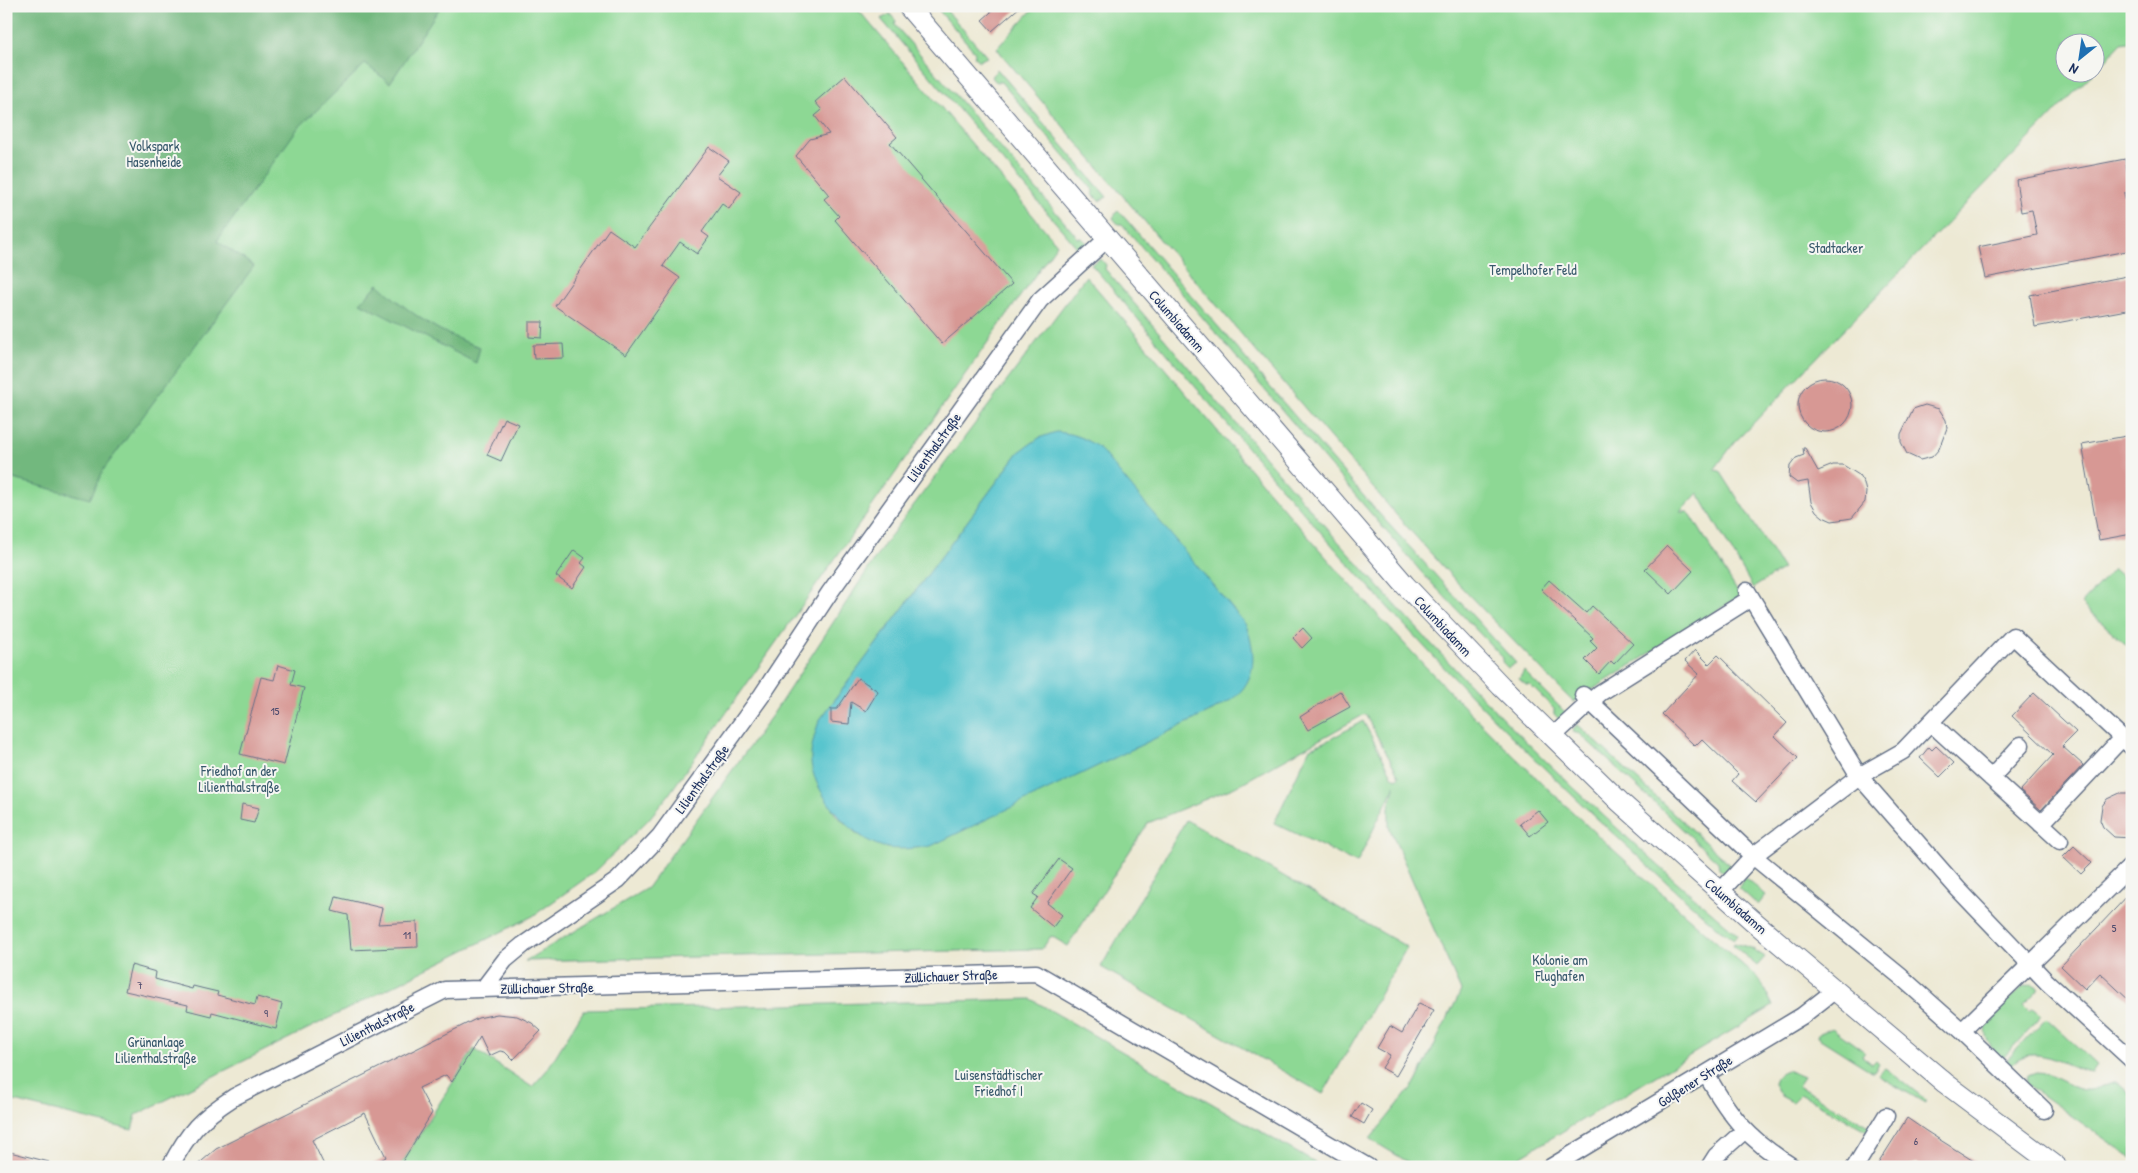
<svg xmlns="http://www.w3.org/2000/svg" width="2138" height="1173" viewBox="0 0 2138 1173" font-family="'Patrick Hand',sans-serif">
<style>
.green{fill:#8dd894;stroke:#548479;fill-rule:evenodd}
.forest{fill:#72b87e;stroke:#46746e}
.water{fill:#58c5ce;stroke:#3a7a96}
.building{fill:#d79894}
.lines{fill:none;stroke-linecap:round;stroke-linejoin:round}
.minor-casing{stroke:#647087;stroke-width:19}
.major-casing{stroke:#647087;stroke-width:22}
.minor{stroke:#fff;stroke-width:16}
.major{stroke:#fff;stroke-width:20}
.labels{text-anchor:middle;stroke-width:4;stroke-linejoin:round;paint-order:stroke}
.number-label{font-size:11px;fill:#4a496c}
.park-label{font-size:14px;fill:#38596c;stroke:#f6f6f2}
.street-label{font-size:14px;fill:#1b2f5e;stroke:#f6f6f2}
</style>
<rect width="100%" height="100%" fill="#f6f6f2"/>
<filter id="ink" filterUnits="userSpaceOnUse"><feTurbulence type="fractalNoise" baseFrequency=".02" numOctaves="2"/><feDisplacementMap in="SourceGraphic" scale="10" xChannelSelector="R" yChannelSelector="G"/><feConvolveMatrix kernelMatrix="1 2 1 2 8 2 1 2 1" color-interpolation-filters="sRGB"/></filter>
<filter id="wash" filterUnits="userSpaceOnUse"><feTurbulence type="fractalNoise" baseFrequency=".0096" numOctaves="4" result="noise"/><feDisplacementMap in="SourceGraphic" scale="20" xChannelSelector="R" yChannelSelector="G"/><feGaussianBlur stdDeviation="1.12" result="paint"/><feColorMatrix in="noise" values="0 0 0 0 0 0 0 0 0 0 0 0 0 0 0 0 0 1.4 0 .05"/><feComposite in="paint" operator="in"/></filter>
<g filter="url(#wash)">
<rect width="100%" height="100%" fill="#ede9d4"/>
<path class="green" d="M6 6H855L1057 244 667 797 648 820 596 871 533 916 136 1115 132 1130 6 1099Z
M935 6H943L987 57 979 61 974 57 975 52Z
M1036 6H2132V41L2122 43 2096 70V42H2066V72L2093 73 1734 443 1714 470 1720 471 1783 569 1753 588 1698 493 1680 512H1688L1691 515 1740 596 1573 702 1464 590 1399 518 1002 55 997 48Z
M890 14 896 21 895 25 1078 238H1082L1088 244 1081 252 881 19Z
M997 69 1107 197 1099 201 1093 195 1094 191 1001 82H996L992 77Z
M1118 210 1374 508 1516 663 1508 668 1502 662 1503 658 1423 574 1122 224H1118L1113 218Z
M1101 259 1106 265 1105 269C1227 412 1347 558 1478 693 1560 778 1648 858 1738 935L1735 939 1719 929C1620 842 1524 752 1433 656 1314 530 1204 396 1091 264Z
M1086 276C1198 406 1306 540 1424 665 1530 777 1644 879 1760 980L1773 1006 1503 1167H1416L1370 1139 1416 1082 1461 991 1389 827V807L1395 785 1357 863 1274 823 1310 748 1325 742 1363 721 1393 777 1397 779 1399 776 1365 714 1235 787 1148 823 1068 946 1051 936 1042 949 525 961 647 888 773 714 886 542ZM1019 452 1214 710 931 845 887 848 857 834 835 814 816 777 819 721Z
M2114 569 2132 586V650L2081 604Z
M1524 671 1566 713 1559 719 1554 714V709L1530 685H1526L1519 679Z
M1577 724 1732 867 1724 872 1719 868 1718 862 1580 734 1572 732Z
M1186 820 1407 947 1323 1094 1101 967Z
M1744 877 1766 895 1758 905 1739 888Z
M1734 943 1751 948 1765 957 1757 966 1733 945Z
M2032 984 2040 988 2023 1005 2029 1011 2033 1008 2042 1015 2002 1059C1991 1048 1983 1040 1986 1023L2022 987Z
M1031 999 1322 1167H399L474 1049 532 1087 547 1070 584 1010Z
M2046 1018 2097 1065 2092 1072C2066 1069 2033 1039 2010 1066L2005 1062Z
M1832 1028 1865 1052 1862 1056 1872 1064 1876 1060 1879 1063 1874 1071H1871L1817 1037 1819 1033Z
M1885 1068 1925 1099V1103L1879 1076 1878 1074Z
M1787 1070 1804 1077 1798 1086 1873 1128 1871 1133 1800 1094 1792 1102 1781 1096 1774 1084C1775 1076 1779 1073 1787 1070Z
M2036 1073C2053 1073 2067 1086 2084 1090 2094 1092 2112 1080 2117 1082 2122 1085 2127 1091 2132 1095V1158L2026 1084 2028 1076Z"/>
<path class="forest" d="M6 6H441L390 83 365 64 298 128 217 241 254 266 104 469 90 499 6 477Z
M378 284C409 313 440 334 480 347L476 363 360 303Z"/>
<path class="water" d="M1056 432C1072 433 1084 438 1098 447L1246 625C1255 649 1258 676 1237 695 1231 701 1221 705 1214 710L931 846C917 848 903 850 889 848 856 844 814 795 811 762 810 749 815 734 819 721L1019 452 1039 438Z"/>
<g id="blocks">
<path class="building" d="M998 6H1021L992 31 982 20Z
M845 76 897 137 890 143 1012 284 942 344 835 220 839 216 824 199 829 195 796 156 810 139 829 134 815 116 822 110 815 102Z
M709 147 729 161 717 176 741 192 729 209 722 204 702 232 709 237 697 254 680 242 663 266 680 278 626 355 555 306 609 229 635 247Z
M2125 159 2131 192 2124 193 2132 236V250L1985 278 1978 247 2037 235 2032 210 2021 212 2016 180Z
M2132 275V309L2035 327 2030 295Z
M529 322H543L542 338 529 337Z
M563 344 564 358 534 359 533 345Z
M1798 405a27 27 0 1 1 54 0a27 27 0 1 1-54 0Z
M1925 405 1939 409 1946 420 1947 428 1939 449 1932 457 1920 460 1907 454 1901 442V434L1913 409Z
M504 418 518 424 501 461 487 455Z
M2132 435V514L2128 515 2132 534 2099 540 2082 444Z
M1803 448H1805L1818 471 1833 465H1843L1859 475 1864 483 1866 492 1865 502 1852 518 1832 521 1823 517 1816 511 1811 502 1808 481 1797 483 1789 477 1790 466 1796 458 1804 455Z
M1667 546 1693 571 1671 594 1645 569Z
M574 550 585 558 581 563 586 567 572 588 556 576Z
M1549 580 1586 613 1592 606 1633 644 1614 664 1611 661 1599 674 1585 660 1597 648 1590 641 1593 638 1541 589Z
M1303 628 1312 638 1302 648 1293 638Z
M1695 650 1709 664 1718 655 1787 723 1775 736 1798 758 1756 802 1732 781 1738 774 1702 739 1695 746 1662 714 1699 674 1685 661Z
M278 665 295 670 291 685 304 688 284 765 240 754 261 677 274 680Z
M858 678 878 691 866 711 851 702 849 724 831 722V709H837Z
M1340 691 1350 707 1308 730 1300 717Z
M2034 693 2076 732 2062 746 2083 765 2041 810 2020 791 2053 755 2012 716Z
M1936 746 1954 763 1940 777 1920 758 1929 747 1932 750Z
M2120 793H2132V838L2114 837 2103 827 2100 820 2102 806 2107 799Z
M242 804 259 808 254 823 240 820Z
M1538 810 1548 822 1530 836 1520 824Z
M2074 846 2092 863 2081 874 2063 857Z
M1059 859 1072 868 1047 903 1062 915 1053 927 1030 908 1038 897 1033 894Z
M2132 891V1003L2100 973 2085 989 2061 966Z
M336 897 382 908 378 924 417 922 418 947 351 950 348 915 332 911Z
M131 965 156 972 155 979 192 989 193 986 205 989 218 992 217 995 255 1005 257 997 282 1004 276 1029 212 1012 211 1016 187 1010 188 1005 125 991Z
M1419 1003 1434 1010 1396 1076 1382 1068 1390 1055 1377 1048 1390 1026 1402 1033Z
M497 1014 517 1016 532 1023 541 1031 513 1060 505 1052 500 1051 489 1056 480 1037 452 1082 446 1075 419 1088 432 1113 399 1167H368L386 1157 365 1113 312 1140 325 1167H195L216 1149 478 1018Z
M1361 1103 1372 1110 1364 1124 1352 1117Z
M1907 1118 1926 1131 1983 1167H1923L1917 1163 1904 1167H1876Z
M6 1151 49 1162 48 1167H6Z"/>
</g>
</g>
<g filter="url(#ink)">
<use href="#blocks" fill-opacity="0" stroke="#647087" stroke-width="1"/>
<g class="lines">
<defs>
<path id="minor" d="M1747 591 1859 776 1958 889 2047 982 2132 1060
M1583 695 1753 856 1900 976 1962 1031 2132 865
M1931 723 2060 841
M1552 737 1600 693 1751 598
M1991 778 2021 745
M2041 824 2122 738
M1720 892 1753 856 1859 776 1903 751 2013 636 2132 747
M483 989 505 960 523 945 618 880 660 836 762 695 830 592 1040 300 1107 239
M1962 1031 2044 1110
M1706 1074C1731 1118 1749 1140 1793 1167
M170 1167C189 1131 200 1119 234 1097L445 990 1036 973 1368 1167
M1551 1167 1802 1016 1834 991
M1709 1167 1716 1156 1744 1131
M1855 1167 1886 1116"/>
<path id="major" d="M908 6 1405 585 1501 686 1620 802 1752 920 1945 1083 2057 1167"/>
</defs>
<use href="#minor" class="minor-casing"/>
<use href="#major" class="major-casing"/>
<use href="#minor" class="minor"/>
<use href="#major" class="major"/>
</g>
</g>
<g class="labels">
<g class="number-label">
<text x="275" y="715">15</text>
<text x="2114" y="932">5</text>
<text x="407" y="939">11</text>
<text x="140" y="989">7</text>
<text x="266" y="1017">9</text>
<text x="1916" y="1145">6</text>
</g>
<g class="park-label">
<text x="154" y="151">Volkspark<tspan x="154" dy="16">Hasenheide</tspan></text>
<text x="1836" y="253">Stadtacker</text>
<text x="1533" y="275">Tempelhofer Feld</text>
<text x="239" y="776">Friedhof an der<tspan x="239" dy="16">Lilienthalstraße</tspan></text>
<text x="1560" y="965">Kolonie am<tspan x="1560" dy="16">Flughafen</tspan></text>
<text x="156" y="1047">Grünanlage<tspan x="156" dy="16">Lilienthalstraße</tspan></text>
<text x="999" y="1080">Luisenstädtischer<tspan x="999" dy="16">Friedhof I</tspan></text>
</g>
<g class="street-label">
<text transform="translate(1177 321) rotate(49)" y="5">Columbiadamm</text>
<text transform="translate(934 447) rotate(-54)" y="5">Lilienthalstraße</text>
<text transform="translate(1443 626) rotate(47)" y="5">Columbiadamm</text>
<text transform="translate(702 779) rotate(-54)" y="5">Lilienthalstraße</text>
<text transform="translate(1736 906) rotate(41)" y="5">Columbiadamm</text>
<text transform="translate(951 976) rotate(-2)" y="5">Züllichauer Straße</text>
<text transform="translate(547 988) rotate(-1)" y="5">Züllichauer Straße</text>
<text transform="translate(377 1024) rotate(-27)" y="5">Lilienthalstraße</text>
<text transform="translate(1695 1081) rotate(-32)" y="5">Golßener Straße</text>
</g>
</g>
<rect width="2138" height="1173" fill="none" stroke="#f6f6f2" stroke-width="25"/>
<g transform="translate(2080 58) rotate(210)"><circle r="24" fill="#f6f6f2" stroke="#9ea6b7"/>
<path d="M0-4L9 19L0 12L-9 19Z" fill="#1f6fb2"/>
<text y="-8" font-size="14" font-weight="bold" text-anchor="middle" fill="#1b2f5e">N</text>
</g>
</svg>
